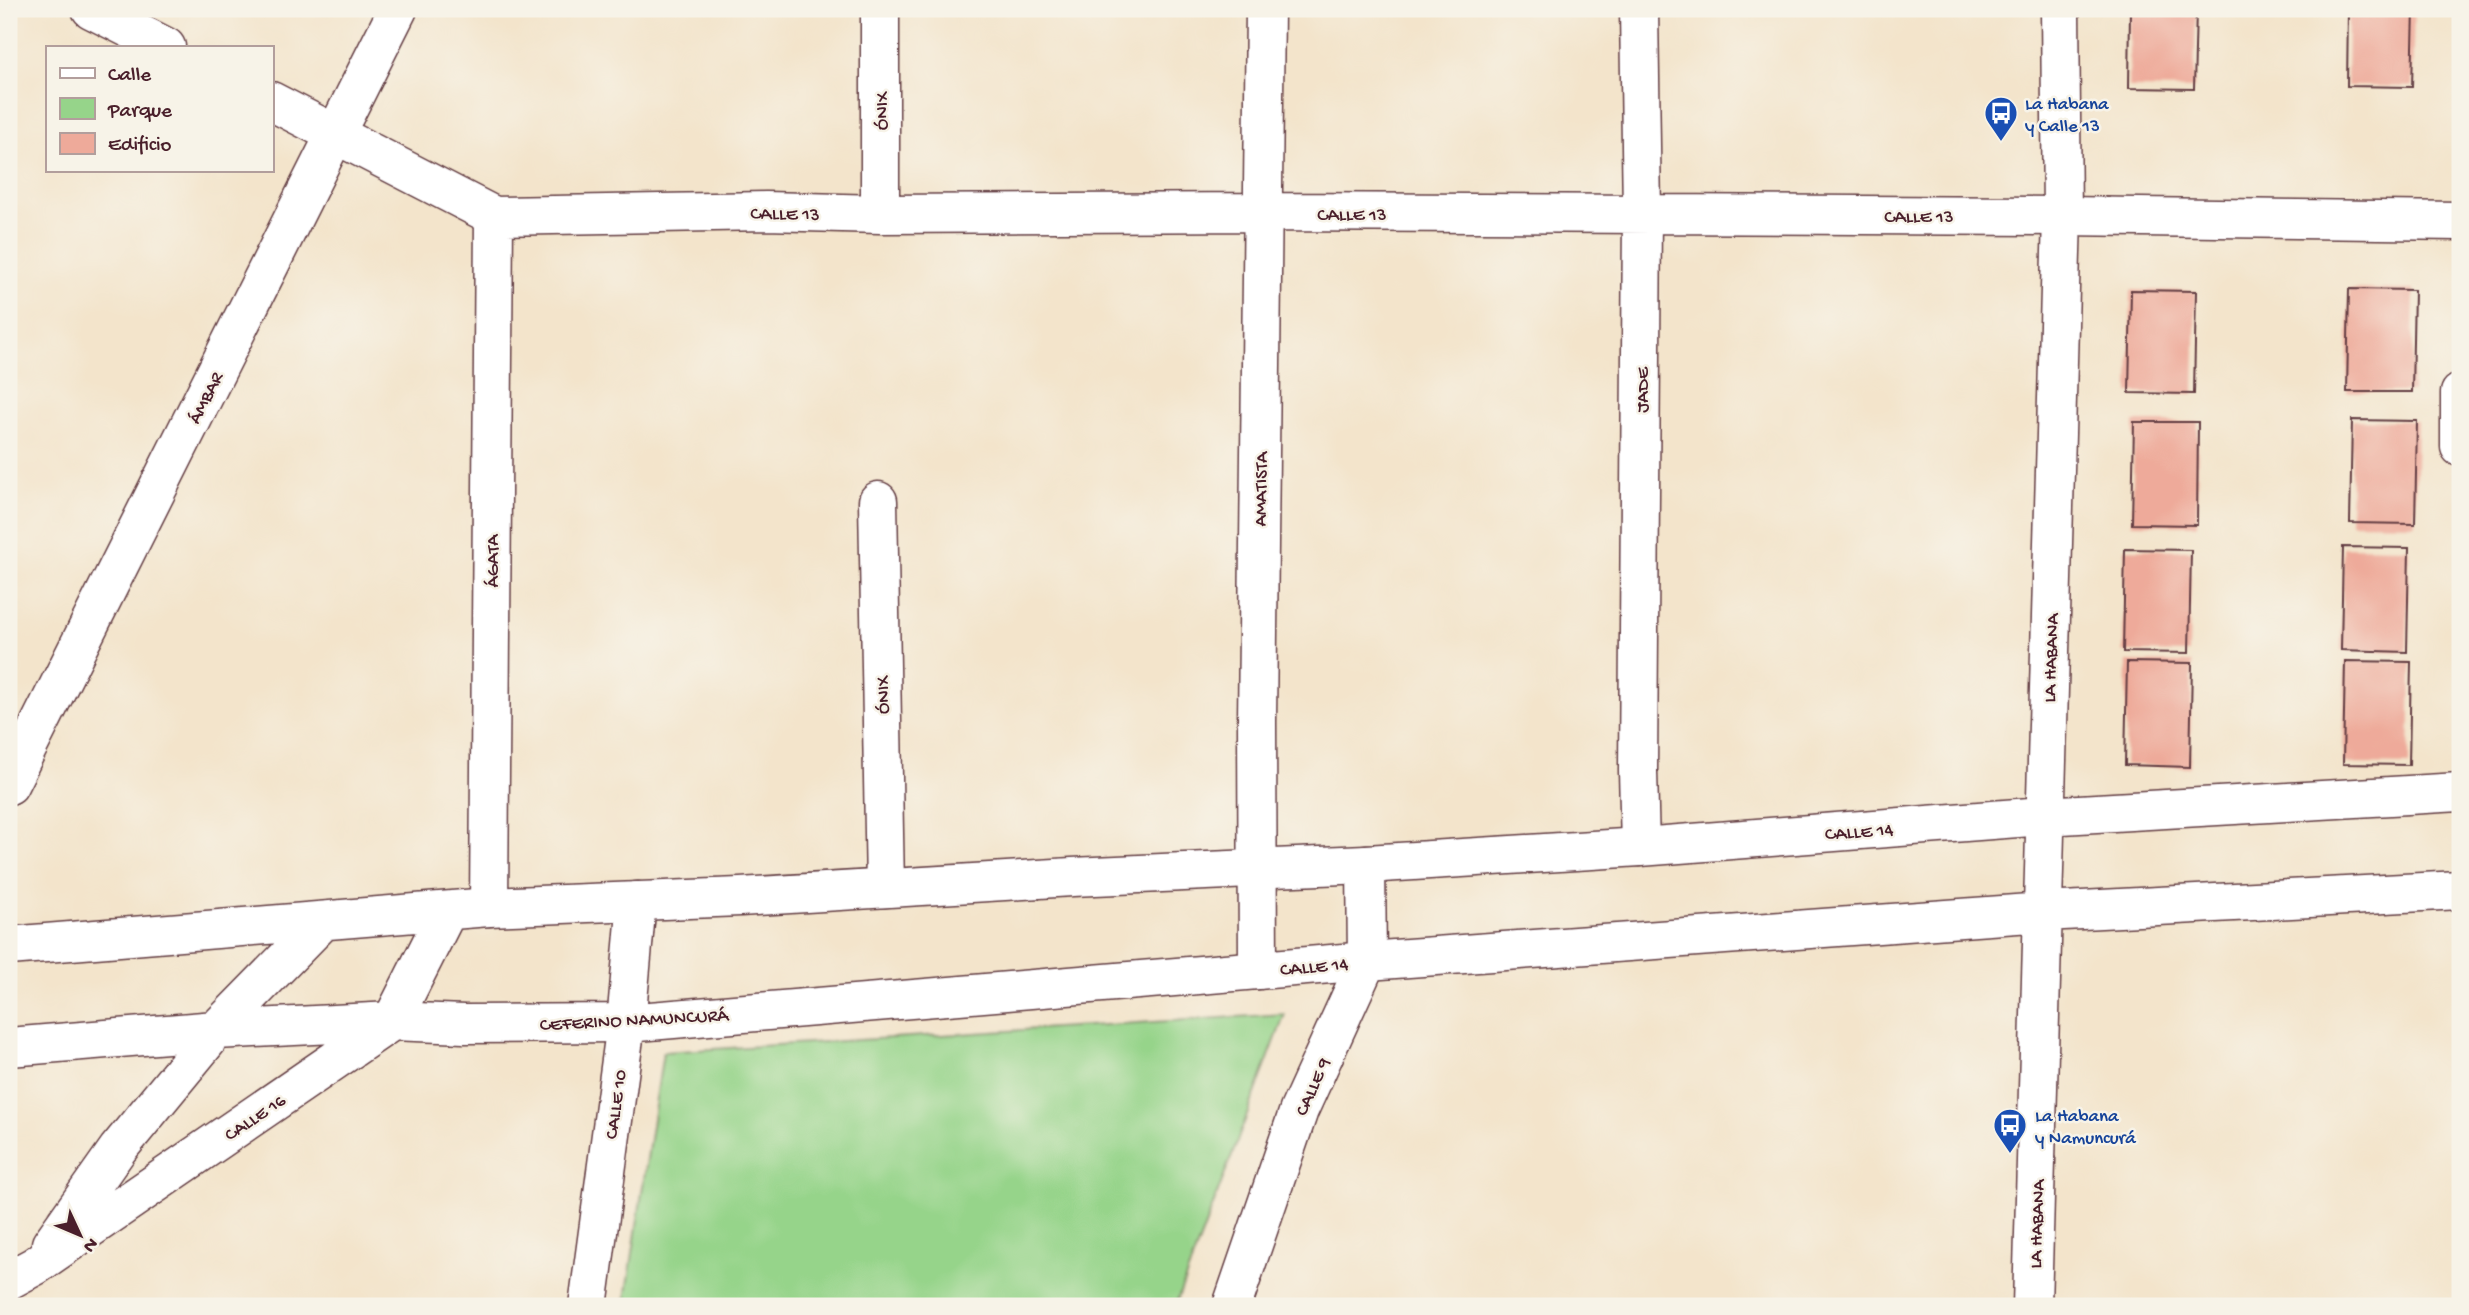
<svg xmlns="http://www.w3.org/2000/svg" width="2469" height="1315" viewBox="0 0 2469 1315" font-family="'Gochi Hand',sans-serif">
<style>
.green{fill:#96d48a;stroke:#707a5a;stroke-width:2}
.building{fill:#eeaa9a}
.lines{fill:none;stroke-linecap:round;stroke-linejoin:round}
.minor-casing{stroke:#633d43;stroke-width:41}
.tertiary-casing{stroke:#633d43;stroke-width:41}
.minor{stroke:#fff;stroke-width:38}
.tertiary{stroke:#fff;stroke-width:38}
.labels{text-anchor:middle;stroke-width:5;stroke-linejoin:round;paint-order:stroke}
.transit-label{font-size:19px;fill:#164399;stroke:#f7f3e8;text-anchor:start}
.street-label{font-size:19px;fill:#4a1f2b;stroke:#f7f3e8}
</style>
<rect width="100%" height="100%" fill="#f7f3e8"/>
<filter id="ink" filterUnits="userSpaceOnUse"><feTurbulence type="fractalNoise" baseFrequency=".0143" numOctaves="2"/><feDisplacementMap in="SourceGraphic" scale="14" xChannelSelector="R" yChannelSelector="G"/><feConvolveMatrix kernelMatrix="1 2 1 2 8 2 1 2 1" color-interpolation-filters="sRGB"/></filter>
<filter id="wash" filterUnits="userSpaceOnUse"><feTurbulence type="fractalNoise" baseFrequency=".00686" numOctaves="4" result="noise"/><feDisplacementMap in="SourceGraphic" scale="28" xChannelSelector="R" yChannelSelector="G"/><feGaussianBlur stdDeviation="1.57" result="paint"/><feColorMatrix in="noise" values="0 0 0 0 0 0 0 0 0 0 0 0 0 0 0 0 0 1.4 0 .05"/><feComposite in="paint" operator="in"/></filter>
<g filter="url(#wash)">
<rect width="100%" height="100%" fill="#f3e4cb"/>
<path class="green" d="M1285 1014 1175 1306H625L663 1052Z"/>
<g id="blocks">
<path class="building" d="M2130 9H2196L2194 89 2129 88Z
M2348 9H2414L2412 87 2347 86Z
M2349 289 2414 290 2412 392H2347Z
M2131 290 2196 291 2194 394 2129 393Z
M2352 420 2417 421 2415 524 2350 523Z
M2134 422H2198L2197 525 2132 524Z
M2343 547 2409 548 2407 652 2341 650Z
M2125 549 2191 550 2189 653 2123 652Z
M2345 661 2411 662 2409 765 2343 764Z
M2127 662 2192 663 2190 767 2125 765Z"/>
</g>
</g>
<g filter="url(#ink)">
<use href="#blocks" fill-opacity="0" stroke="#633d43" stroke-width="2"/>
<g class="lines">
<defs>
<path id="minor" d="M91 9 166 47
M1639 9 1642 214 1638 771 1640 847
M271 101 494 216 766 211 880 214 1263 212 2062 216 2460 221
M880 214V9
M2460 393V447
M878 501 885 888
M9 785 398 9
M489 907 494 216
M1258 970 1257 722 1265 9
M588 1306 626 1023 637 901
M1232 1306 1299 1110 1367 961 1366 864"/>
<path id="tertiary" d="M9 946 489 907 740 897 1072 877 1366 864 1640 847 2044 816 2460 792
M9 1047 216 1030 392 1021 464 1024 626 1023 1367 961 2044 912 2460 890
M51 1244 118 1149 216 1030 322 922
M9 1280 35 1266 392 1021 447 912
M2032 1306 2062 216 2060 9"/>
</defs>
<use href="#minor" class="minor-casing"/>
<use href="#tertiary" class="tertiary-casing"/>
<use href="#minor" class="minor"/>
<use href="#tertiary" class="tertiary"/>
</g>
</g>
<defs>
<symbol id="bus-pin" viewBox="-11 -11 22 30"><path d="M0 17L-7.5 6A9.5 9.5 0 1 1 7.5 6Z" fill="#1a4fb4" stroke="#f7f3e8"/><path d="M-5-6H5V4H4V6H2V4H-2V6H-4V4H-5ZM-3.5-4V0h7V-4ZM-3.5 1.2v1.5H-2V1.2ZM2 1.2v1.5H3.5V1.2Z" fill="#fff"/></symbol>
</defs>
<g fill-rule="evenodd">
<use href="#bus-pin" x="1982" y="94" width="38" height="52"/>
<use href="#bus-pin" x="1991" y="1106" width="38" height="52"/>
</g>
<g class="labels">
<g class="transit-label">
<text x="2025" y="109">La Habana<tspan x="2025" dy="22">y Calle 13</tspan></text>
<text x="2035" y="1121">La Habana<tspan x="2035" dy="22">y Namuncurá</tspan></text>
</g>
<g class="street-label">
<text transform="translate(880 111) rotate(-90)" y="7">ÓNIX</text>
<text transform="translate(785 212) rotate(1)" y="7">CALLE 13</text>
<text x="1352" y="220">CALLE 13</text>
<text x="1919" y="222">CALLE 13</text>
<text transform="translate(1641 390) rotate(-90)" y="7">JADE</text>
<text transform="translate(204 397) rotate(-63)" y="7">ÁMBAR</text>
<text transform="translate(1259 489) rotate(-89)" y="7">AMATISTA</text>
<text transform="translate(491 561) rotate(-90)" y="7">ÁGATA</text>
<text transform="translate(2049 658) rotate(-88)" y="7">LA HABANA</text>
<text transform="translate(881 695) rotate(-91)" y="7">ÓNIX</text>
<text transform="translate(1859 830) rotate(-4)" y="7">CALLE 14</text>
<text transform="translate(1314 965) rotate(-5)" y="7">CALLE 14</text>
<text transform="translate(634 1018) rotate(-3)" y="7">CEFERINO NAMUNCURÁ</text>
<text transform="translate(1311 1086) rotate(-66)" y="7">CALLE 9</text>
<text transform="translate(614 1104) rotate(-82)" y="7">CALLE 10</text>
<text transform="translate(254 1116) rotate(-34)" y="7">CALLE 16</text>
<text transform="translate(2035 1224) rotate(-88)" y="7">LA HABANA</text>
</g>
</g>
<rect width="2469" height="1315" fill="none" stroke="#f7f3e8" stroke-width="35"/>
<rect x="46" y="46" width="228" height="126" fill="#f7f3e8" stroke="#b29e9c" stroke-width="2"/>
<rect x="60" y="68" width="35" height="10" fill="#ffffff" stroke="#b29e9c" stroke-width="2"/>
<text x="108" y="80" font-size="21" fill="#4a1f2b">Calle</text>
<rect x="60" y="98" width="35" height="21" fill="#96d48a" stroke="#b29e9c" stroke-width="2"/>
<text x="108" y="116" font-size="21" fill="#4a1f2b">Parque</text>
<rect x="60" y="133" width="35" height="21" fill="#eeaa9a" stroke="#b29e9c" stroke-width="2"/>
<text x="108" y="150" font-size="21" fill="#4a1f2b">Edificio</text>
<g transform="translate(80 1235) rotate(134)" stroke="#f7f3e8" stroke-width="5" paint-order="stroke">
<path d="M0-5L12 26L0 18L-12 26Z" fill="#4a1f2b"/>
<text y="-10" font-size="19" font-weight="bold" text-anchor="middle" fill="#4a1f2b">N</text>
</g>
</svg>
